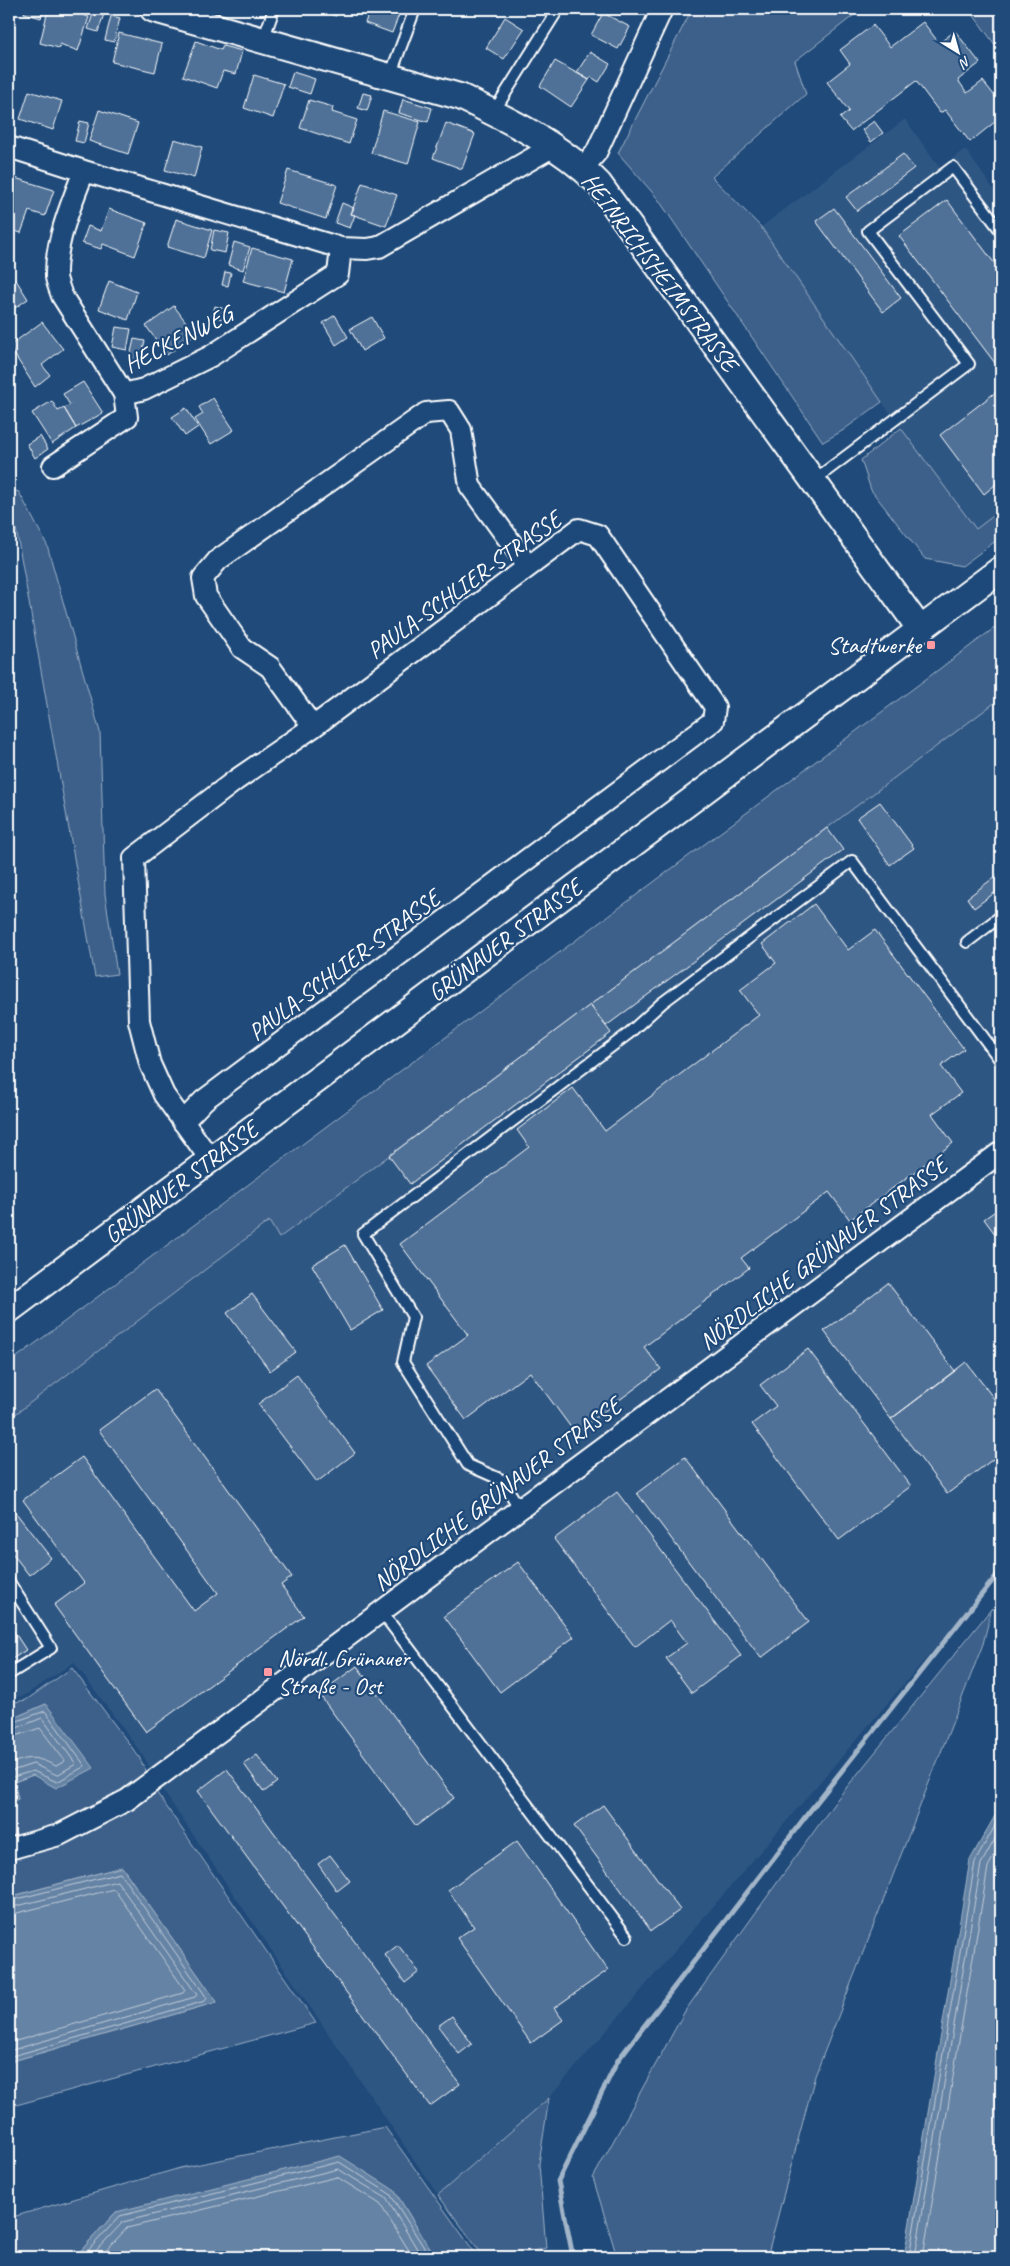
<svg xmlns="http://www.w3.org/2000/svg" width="1010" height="2266" viewBox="0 0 1010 2266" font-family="Caveat,sans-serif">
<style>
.built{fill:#2e5683}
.green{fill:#3c618b;stroke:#9eb0c5}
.water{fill:#6583a4;stroke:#a3b5c8}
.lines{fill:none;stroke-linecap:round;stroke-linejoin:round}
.shore{stroke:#c1cddb;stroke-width:1}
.stream{stroke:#a3b5c8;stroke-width:5}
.building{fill:#507197;stroke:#fff}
.service-casing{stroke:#fff;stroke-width:14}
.minor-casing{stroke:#fff;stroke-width:24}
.tertiary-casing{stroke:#fff;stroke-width:29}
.service{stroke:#1f4a7a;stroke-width:10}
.minor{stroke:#1f4a7a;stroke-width:20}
.tertiary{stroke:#1f4a7a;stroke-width:25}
.poi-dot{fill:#ff9aa2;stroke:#1f4a7a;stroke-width:2}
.labels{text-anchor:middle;stroke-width:4.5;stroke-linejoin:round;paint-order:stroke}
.street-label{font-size:24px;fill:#fff;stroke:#1f4a7a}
.poi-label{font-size:24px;fill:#fff;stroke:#1f4a7a;text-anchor:end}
</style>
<rect width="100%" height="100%" fill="#1f4a7a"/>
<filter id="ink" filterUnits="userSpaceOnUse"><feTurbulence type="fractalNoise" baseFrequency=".02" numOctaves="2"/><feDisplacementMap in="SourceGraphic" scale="10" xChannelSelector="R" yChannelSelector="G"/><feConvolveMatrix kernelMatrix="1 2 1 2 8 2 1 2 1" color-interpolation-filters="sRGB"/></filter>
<g filter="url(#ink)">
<path class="built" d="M905 119 940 168 965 149 1001 200V510L976 529 882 402 761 227Z
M1001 697V1571L549 2098 438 2195 162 1789 144 1757 74 1662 24 1696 9 1698V1419L269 1221 279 1237Z"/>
<path class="green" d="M692 9H862L795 61 806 94 712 177 761 227 882 402 842 431 823 442 658 199 618 153Z
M969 9H993L1001 20V53Z
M901 428 976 529 1001 510V537L962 566 925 559 871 490 861 460Z
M9 489 19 492 47 545 100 732 105 894 117 974 95 977Z
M1001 623V698L279 1238 269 1221 9 1419V1363Z
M992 1608 983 1644 815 2076 767 2257H617L593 2178 685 2011 838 1798Z
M72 1668 139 1757 157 1793 316 2023 9 2107V2062L217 2002 122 1867 9 1897V1803L18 1799 14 1782 33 1775 46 1704 9 1720V1703L26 1700Z
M549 2098 539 2164 546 2248 508 2257H484L438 2195Z
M385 2127 478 2257H435L394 2190 116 2212 75 2257H9V2218L180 2168Z"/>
<path class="water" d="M46 1704 94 1768 56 1788 33 1775 14 1782 18 1799 9 1803V1720Z
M1001 1805V2257H904L970 1860Z
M122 1867 217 2002 9 2062V1897Z
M340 2156 394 2190 435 2257H75L116 2212Z"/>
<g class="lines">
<path class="shore" d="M9 1724 45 1711 85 1766 57 1782 33 1771 13 1777 9 1781 12 1795 9 1798
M9 1731 42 1718 76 1764 57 1775 33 1764 9 1772
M9 1738 40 1728 65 1761 56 1766C34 1756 32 1756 9 1764
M9 1901 120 1873 207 1998 205 2001 9 2057
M9 1908 117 1881 197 1995 195 1997 9 2051
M9 1915 114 1889 185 1990 183 1993 9 2043
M82 2257 120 2216 339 2162 390 2194 430 2257
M90 2257 123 2222 338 2169 386 2198 422 2257
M100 2257 127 2228 337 2177 380 2204 413 2257
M909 2257 975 1862 1001 1815
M915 2257 981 1864 1001 1828
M923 2257 988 1867 1001 1843"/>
<path class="stream" d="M573 2257 558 2181 618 2060 809 1812 1001 1570"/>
</g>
<path class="building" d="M25 9H44L41 18 24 13Z
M312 9H338L336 16Z
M370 9H390L400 12 392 33 365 23Z
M48 10 66 14 68 10 89 17 78 51 60 44 59 48 40 43Z
M94 11 104 14 98 32 88 29Z
M603 13 630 27 618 49 591 35Z
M111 16 120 18 114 42 105 40Z
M505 17 524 29 504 59 486 48Z
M923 22 939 43 955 31 980 63 958 80 967 93 983 81 1001 104V117L970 142 945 110 940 113 916 81 851 131 840 118 849 111 827 82 850 64 840 50 873 25 890 47Z
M119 33 162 44 155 72 112 62Z
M196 41 221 50 223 46 242 51 236 74 223 71 217 88 183 76Z
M590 52 610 64 599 82 591 77 589 80 577 72Z
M555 61 589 80 571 107 540 86Z
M293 72 315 79 310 94 288 87Z
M254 75 284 84 273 118 244 108Z
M29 91 62 101 53 130 20 119Z
M363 93 372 95 367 111 358 108Z
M403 99 432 108 428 122 399 113Z
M309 100 333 107 332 112 357 120 349 144 300 128Z
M99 110 138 123 128 154 89 141Z
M383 111 420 122 408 164 371 153Z
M80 121 89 123 84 143 75 141Z
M874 121 883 133 871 142 862 130Z
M446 123 475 134 462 169 433 158Z
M174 139 202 147 194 178 165 170Z
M903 154 914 168 857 211 846 197Z
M288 170 337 185 326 219 277 203Z
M15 178 54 190 45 216 29 211 21 233 9 229V199Z
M362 183 397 195 386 226 351 214Z
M947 200 1001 272V371L899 236Z
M342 203 354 208 351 214 355 215 350 228 335 223Z
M834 208 901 298 883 312 816 221Z
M109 209 147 223 135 256 103 244 101 249 82 243 88 226 101 231Z
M176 219 212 230 204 258 167 247Z
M214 230 229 233 225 253 210 250Z
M234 242 250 247 243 270 228 265Z
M252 248 293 259 284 292 243 281Z
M225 272 231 273 228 286 222 285Z
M16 280 28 299 9 312V285Z
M109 281 137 292 128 320 99 309Z
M174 306 195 334 167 355 146 326Z
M215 306 228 310 225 320 212 316Z
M335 315 348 337 336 345 323 323Z
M372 317 384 338 362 351 350 329Z
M42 322 63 349 42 365 50 375 35 387 9 346Z
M116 327 131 329 127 350 112 347Z
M134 339 145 341 140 363 129 361Z
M83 382 103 413 76 428 64 408 70 405 63 394Z
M1001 388V480L984 494 940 435Z
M213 398 234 430 211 444 195 419 203 414 199 407Z
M52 401 58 411 64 408 76 428 52 444 32 413Z
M186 408 198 427 185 436 172 417Z
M40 436 48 449 35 458 27 444Z
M880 802 914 848 890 865 857 818Z
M827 828 843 850 606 1026 590 1005Z
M1000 873 1001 888 974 908 967 898Z
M814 904 848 950 875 930 964 1049 941 1066 961 1093 932 1114 953 1143 850 1220 829 1192 741 1258 749 1268 644 1347 661 1369 575 1433 530 1372 466 1420 426 1366 468 1335 400 1244 529 1147 517 1130 573 1088 605 1131 759 1015 740 990 776 963 762 944Z
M590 1005 611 1033 410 1184 389 1156Z
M1001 1207V1242L984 1219Z
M345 1245 383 1310 350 1330 312 1265Z
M888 1283 955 1371 891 1419 824 1331Z
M252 1294 296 1352 270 1371 227 1313Z
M808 1349 911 1486 839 1540 752 1424 776 1406 760 1385Z
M966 1362 1001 1408V1453L947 1494 891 1419Z
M297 1375 355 1453 317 1482 258 1404Z
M155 1389 292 1577 281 1585 304 1616 146 1732 54 1605 84 1583 23 1500 82 1457 194 1611 218 1593 99 1430Z
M685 1457 809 1622 761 1658 637 1493Z
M617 1492 741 1656 692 1693 666 1658 687 1643 670 1620 635 1647 554 1539Z
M9 1504 51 1558 29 1575 9 1549Z
M518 1562 574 1637 500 1692 444 1616Z
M9 1624 26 1650 9 1661Z
M357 1666 454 1798 416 1826 319 1694Z
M257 1755 277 1782 264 1792 244 1764Z
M227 1769 460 2084 430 2106 198 1791Z
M603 1805 680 1910 651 1931 574 1826Z
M517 1841 608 1970 554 2008 563 2020 531 2043 457 1938 474 1927 448 1890Z
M330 1855 350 1881 337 1891 318 1864Z
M398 1945 419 1972 405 1983 385 1955Z
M452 2016 472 2044 459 2054 438 2026Z"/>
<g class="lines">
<defs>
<path id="service" d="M263 40 274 9
M390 76 415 9
M493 113 557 11
M813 481 969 364 868 231 953 167 1001 231
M967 942 1001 916
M520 1509 502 1480 468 1465 403 1362 413 1317 363 1234 628 1034 662 1003 852 861 1001 1061
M9 1582 51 1648 9 1674
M381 1611 627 1937"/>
<path id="minor" d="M9 147 84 171
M583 168 596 153 662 9
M341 248 84 171C71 204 55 242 56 277 57 283 60 290 62 296L124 394 144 389 211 356 338 274 341 248 367 249 379 247 552 147
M53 466 127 417 124 394
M313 727 270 667 242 648 206 596 203 578 218 560 426 413 449 411 461 430 470 486 528 566
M183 1122 204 1100 713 721 715 707 598 535 579 529 313 727 236 780 134 858 139 1021 150 1064 164 1095 210 1159
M9 1849 59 1835 127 1800 1001 1152"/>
<path id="tertiary" d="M153 9 461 97C509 120 561 145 599 184L920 629
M9 1310 1001 569"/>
</defs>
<use href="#service" class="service-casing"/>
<use href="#minor" class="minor-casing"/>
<use href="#tertiary" class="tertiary-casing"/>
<use href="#service" class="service"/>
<use href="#minor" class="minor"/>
<use href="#tertiary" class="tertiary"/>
</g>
</g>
<g class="poi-dot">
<rect x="926" y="640" width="10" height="10" rx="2.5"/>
<rect x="263" y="1667" width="10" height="10" rx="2.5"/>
</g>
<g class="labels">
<g class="street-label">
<text transform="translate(660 272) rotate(53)" y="8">HEINRICHSHEIMSTRASSE</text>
<text transform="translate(178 339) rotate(-27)" y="8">HECKENWEG</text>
<text transform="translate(464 585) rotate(-36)" y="8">PAULA-SCHLIER-STRASSE</text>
<text transform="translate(505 940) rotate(-37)" y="8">GRÜNAUER STRASSE</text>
<text transform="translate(344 965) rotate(-37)" y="8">PAULA-SCHLIER-STRASSE</text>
<text transform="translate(181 1182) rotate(-37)" y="8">GRÜNAUER STRASSE</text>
<text transform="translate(823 1253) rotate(-37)" y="8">NÖRDLICHE GRÜNAUER STRASSE</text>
<text transform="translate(497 1494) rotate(-37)" y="8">NÖRDLICHE GRÜNAUER STRASSE</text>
</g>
<g class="poi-label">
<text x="921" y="653">Stadtwerke</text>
<text x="278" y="1666" text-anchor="start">Nördl. Grünauer<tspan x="278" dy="28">Straße - Ost</tspan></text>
</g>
</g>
<rect width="1010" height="2266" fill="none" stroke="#1f4a7a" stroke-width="30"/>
<rect x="15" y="15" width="980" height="2236" fill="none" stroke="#fff" stroke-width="2" filter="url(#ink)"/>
<g transform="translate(958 52) rotate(143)" stroke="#1f4a7a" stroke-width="4" paint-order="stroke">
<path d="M0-4L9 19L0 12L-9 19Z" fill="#ffffff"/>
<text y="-8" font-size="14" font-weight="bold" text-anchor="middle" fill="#ffffff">N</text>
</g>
</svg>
